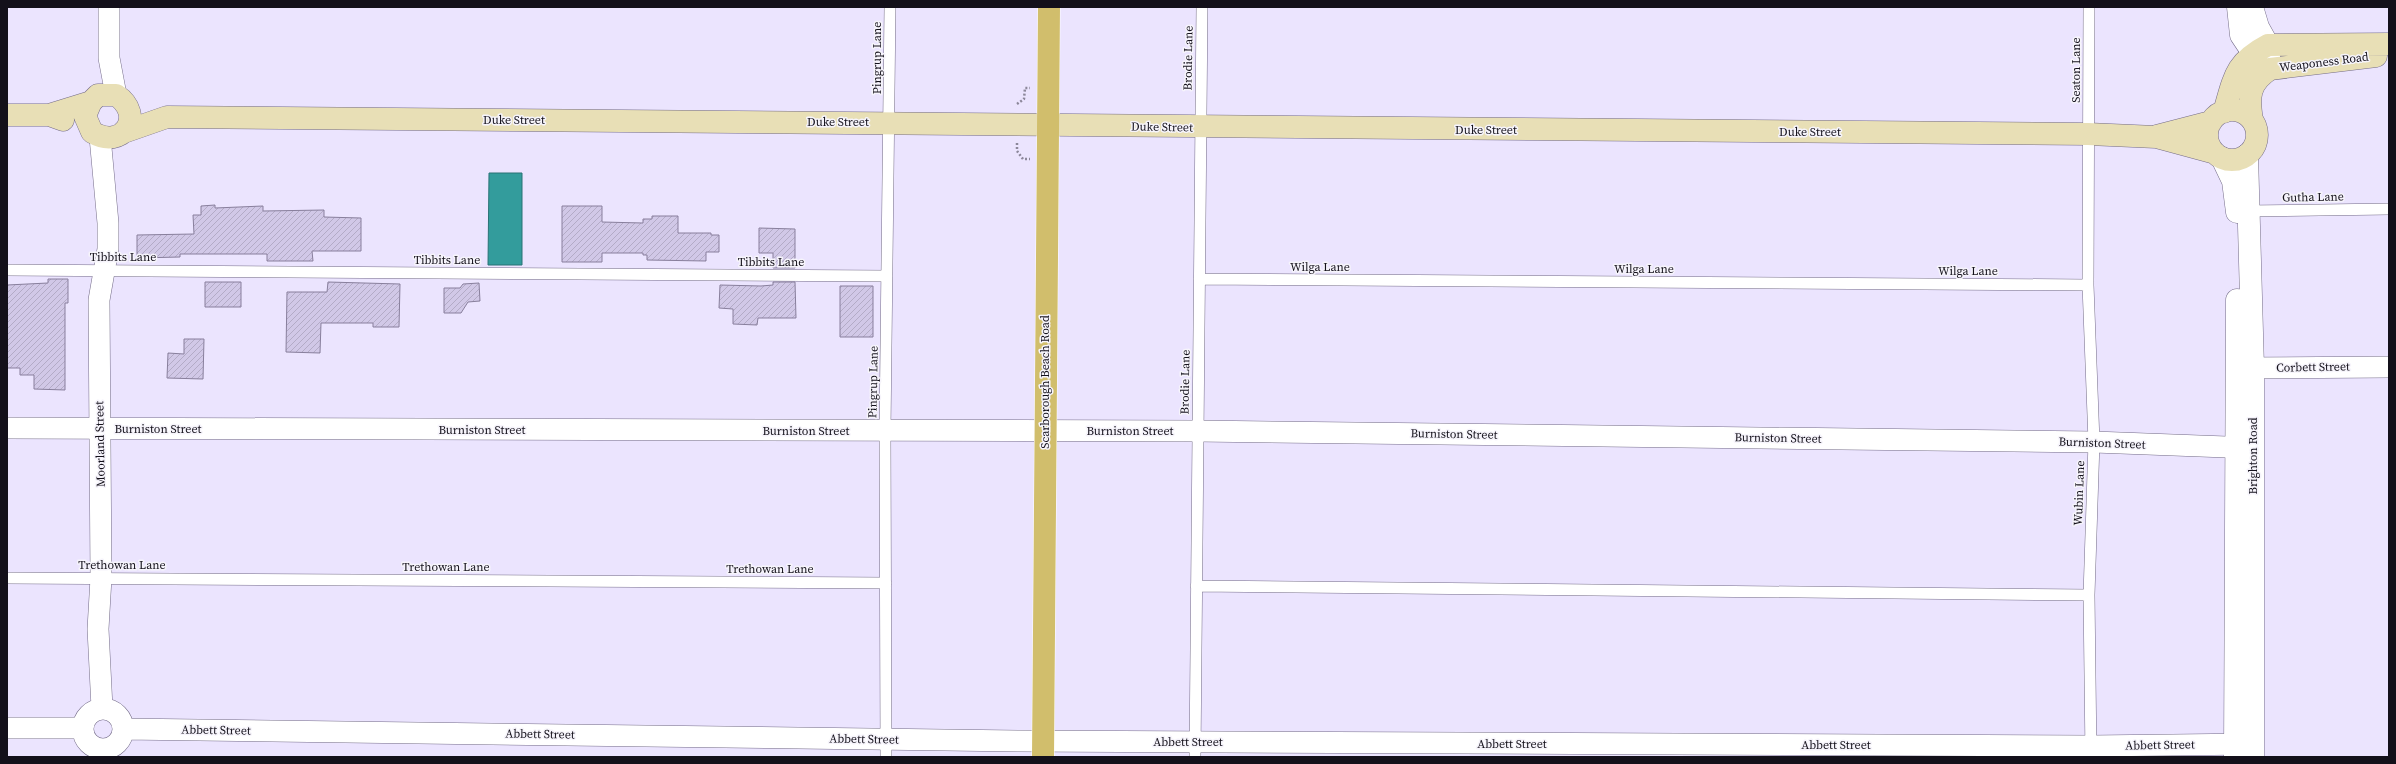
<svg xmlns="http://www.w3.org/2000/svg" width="2396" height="764" viewBox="0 0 2396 764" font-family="'Source Serif 4',serif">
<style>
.water{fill:#339c9c;stroke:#297275}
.building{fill:url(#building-hatch);stroke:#887f9c}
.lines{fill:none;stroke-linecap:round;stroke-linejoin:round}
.service-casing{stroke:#746c88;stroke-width:12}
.minor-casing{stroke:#746c88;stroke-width:22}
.tertiary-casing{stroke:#746c88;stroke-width:23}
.secondary-casing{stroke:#746c88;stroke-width:23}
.primary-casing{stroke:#fff;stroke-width:23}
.path{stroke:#8c879a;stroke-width:2.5;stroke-dasharray:2 2;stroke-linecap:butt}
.service{stroke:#fff;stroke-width:11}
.minor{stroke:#fff;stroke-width:21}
.tertiary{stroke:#fff;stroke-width:22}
.secondary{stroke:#e8dfb6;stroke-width:22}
.primary{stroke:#d1be6c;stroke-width:22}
.labels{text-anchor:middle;stroke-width:3;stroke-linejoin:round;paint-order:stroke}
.street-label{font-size:12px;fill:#13101a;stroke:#f6f4fb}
</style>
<defs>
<pattern id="building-hatch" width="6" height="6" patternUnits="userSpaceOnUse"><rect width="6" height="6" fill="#d1c8e7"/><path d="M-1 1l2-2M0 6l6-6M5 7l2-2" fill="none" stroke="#b3abc6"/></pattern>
</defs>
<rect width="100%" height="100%" fill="#ebe4fe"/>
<path class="water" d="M489 173H522V265H488Z"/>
<path class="building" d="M215 205V208L263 206V211L324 210V217L361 218V251H312L313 261H267V254H180V257L137 258V235L194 234 193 215H201V206Z
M562 206H602V222L643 223V219H652V216H678V233H711V235H719V252H706V261L647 260V255H643V253H602V262H562Z
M759 228 795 229V268H773V253H759Z
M48 279H68V303H65V390L34 389V375H20V368H7V285L48 283Z
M205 282H241V307H205Z
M328 282 400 284 399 327H373V323H321L320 353 286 352 287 292H327Z
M773 282H795L796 318H758L757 325 733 324V309L719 308 720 285 761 286 773 285Z
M479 283 480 301 468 302 461 313H444V288H460L463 284Z
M840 286H873V337H840Z
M184 339H204L203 379 167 378 168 353 184 354Z"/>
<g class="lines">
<defs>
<path id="service" d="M2089 7 2088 285 2094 442 2089 595 2091 757
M2246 211 2389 209
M7 270 887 276
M1199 279 2088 285
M7 578 886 583
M1196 586 2089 595
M886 757 885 431 890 7
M1195 757 1202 7"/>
<path id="minor" d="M109 7V58L116 95
M100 137 108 223V249L99 300 101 578 98 629 102 708
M2237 368 2389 367
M7 428 1197 431 2094 442 2253 448
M83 729a20 20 0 1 1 40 0a20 20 0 1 1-40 0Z
M7 728H83
M123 729 1020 741 2091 746 2253 744"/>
<path id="tertiary" d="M2238 7 2241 35 2253 53
M2252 7 2258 27 2268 45 2270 69
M2247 155 2253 368V757
M2222 158 2233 181 2237 212
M2235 757 2237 300"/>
<path id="secondary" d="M2207 135a25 25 0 1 1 50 0a25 25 0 1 1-50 0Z
M2224 112C2234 78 2235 62 2268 45L2389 44
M7 115H49L63 120
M49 115 91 102 98 95H116C146 115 123 151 92 132L85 116 91 102
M2252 120C2248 96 2249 83 2270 69L2376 56
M124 132 167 117 2088 134 2156 137 2215 153
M2157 136 2211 122"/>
<path id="primary" d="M1043 757 1049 7"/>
</defs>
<use href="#service" class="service-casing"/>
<use href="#minor" class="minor-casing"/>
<use href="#tertiary" class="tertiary-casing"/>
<use href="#secondary" class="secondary-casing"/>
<use href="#primary" class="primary-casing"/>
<path class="path" d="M1017 104 1024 99 1025 88H1030
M1017 143V151L1023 159H1030"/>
<use href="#service" class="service"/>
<use href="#minor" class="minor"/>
<use href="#tertiary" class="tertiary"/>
<use href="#secondary" class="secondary"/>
<use href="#primary" class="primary"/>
</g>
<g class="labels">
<g class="street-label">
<text transform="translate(877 58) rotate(-90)" y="4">Pingrup Lane</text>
<text transform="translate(1188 58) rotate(-89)" y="4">Brodie Lane</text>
<text transform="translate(2324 62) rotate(-7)" y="4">Weaponess Road</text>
<text transform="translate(2076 70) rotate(-90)" y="4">Seaton Lane</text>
<text x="514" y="124">Duke Street</text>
<text x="838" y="126">Duke Street</text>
<text transform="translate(1162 127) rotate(1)" y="4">Duke Street</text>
<text x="1486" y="134">Duke Street</text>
<text x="1810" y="136">Duke Street</text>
<text transform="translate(2313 197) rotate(-1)" y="4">Gutha Lane</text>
<text x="123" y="261">Tibbits Lane</text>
<text x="447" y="264">Tibbits Lane</text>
<text x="771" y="266">Tibbits Lane</text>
<text x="1320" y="271">Wilga Lane</text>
<text x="1644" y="273">Wilga Lane</text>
<text x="1968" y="275">Wilga Lane</text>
<text transform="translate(2313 367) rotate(-1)" y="4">Corbett Street</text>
<text transform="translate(873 382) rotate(-89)" y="4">Pingrup Lane</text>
<text transform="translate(1045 382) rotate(-90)" y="4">Scarborough Beach Road</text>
<text transform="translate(1185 382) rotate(-89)" y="4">Brodie Lane</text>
<text x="158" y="433">Burniston Street</text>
<text x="482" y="434">Burniston Street</text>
<text x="806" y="435">Burniston Street</text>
<text x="1130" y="435">Burniston Street</text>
<text transform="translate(1454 434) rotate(1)" y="4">Burniston Street</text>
<text transform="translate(1778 438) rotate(1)" y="4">Burniston Street</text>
<text transform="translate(2102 443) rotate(2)" y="4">Burniston Street</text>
<text transform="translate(100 444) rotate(-91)" y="4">Moorland Street</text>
<text transform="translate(2253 456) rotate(-90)" y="4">Brighton Road</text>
<text transform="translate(2079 493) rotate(-88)" y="4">Wubin Lane</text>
<text x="122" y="569">Trethowan Lane</text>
<text x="446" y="571">Trethowan Lane</text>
<text x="770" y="573">Trethowan Lane</text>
<text transform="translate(216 730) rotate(1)" y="4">Abbett Street</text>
<text transform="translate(540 734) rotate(1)" y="4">Abbett Street</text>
<text transform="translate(864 739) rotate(1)" y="4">Abbett Street</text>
<text x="1188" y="746">Abbett Street</text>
<text x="1512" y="748">Abbett Street</text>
<text x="1836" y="749">Abbett Street</text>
<text transform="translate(2160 745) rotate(-1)" y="4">Abbett Street</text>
</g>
</g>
<rect width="2396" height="764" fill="none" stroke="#13101a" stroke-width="16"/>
</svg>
